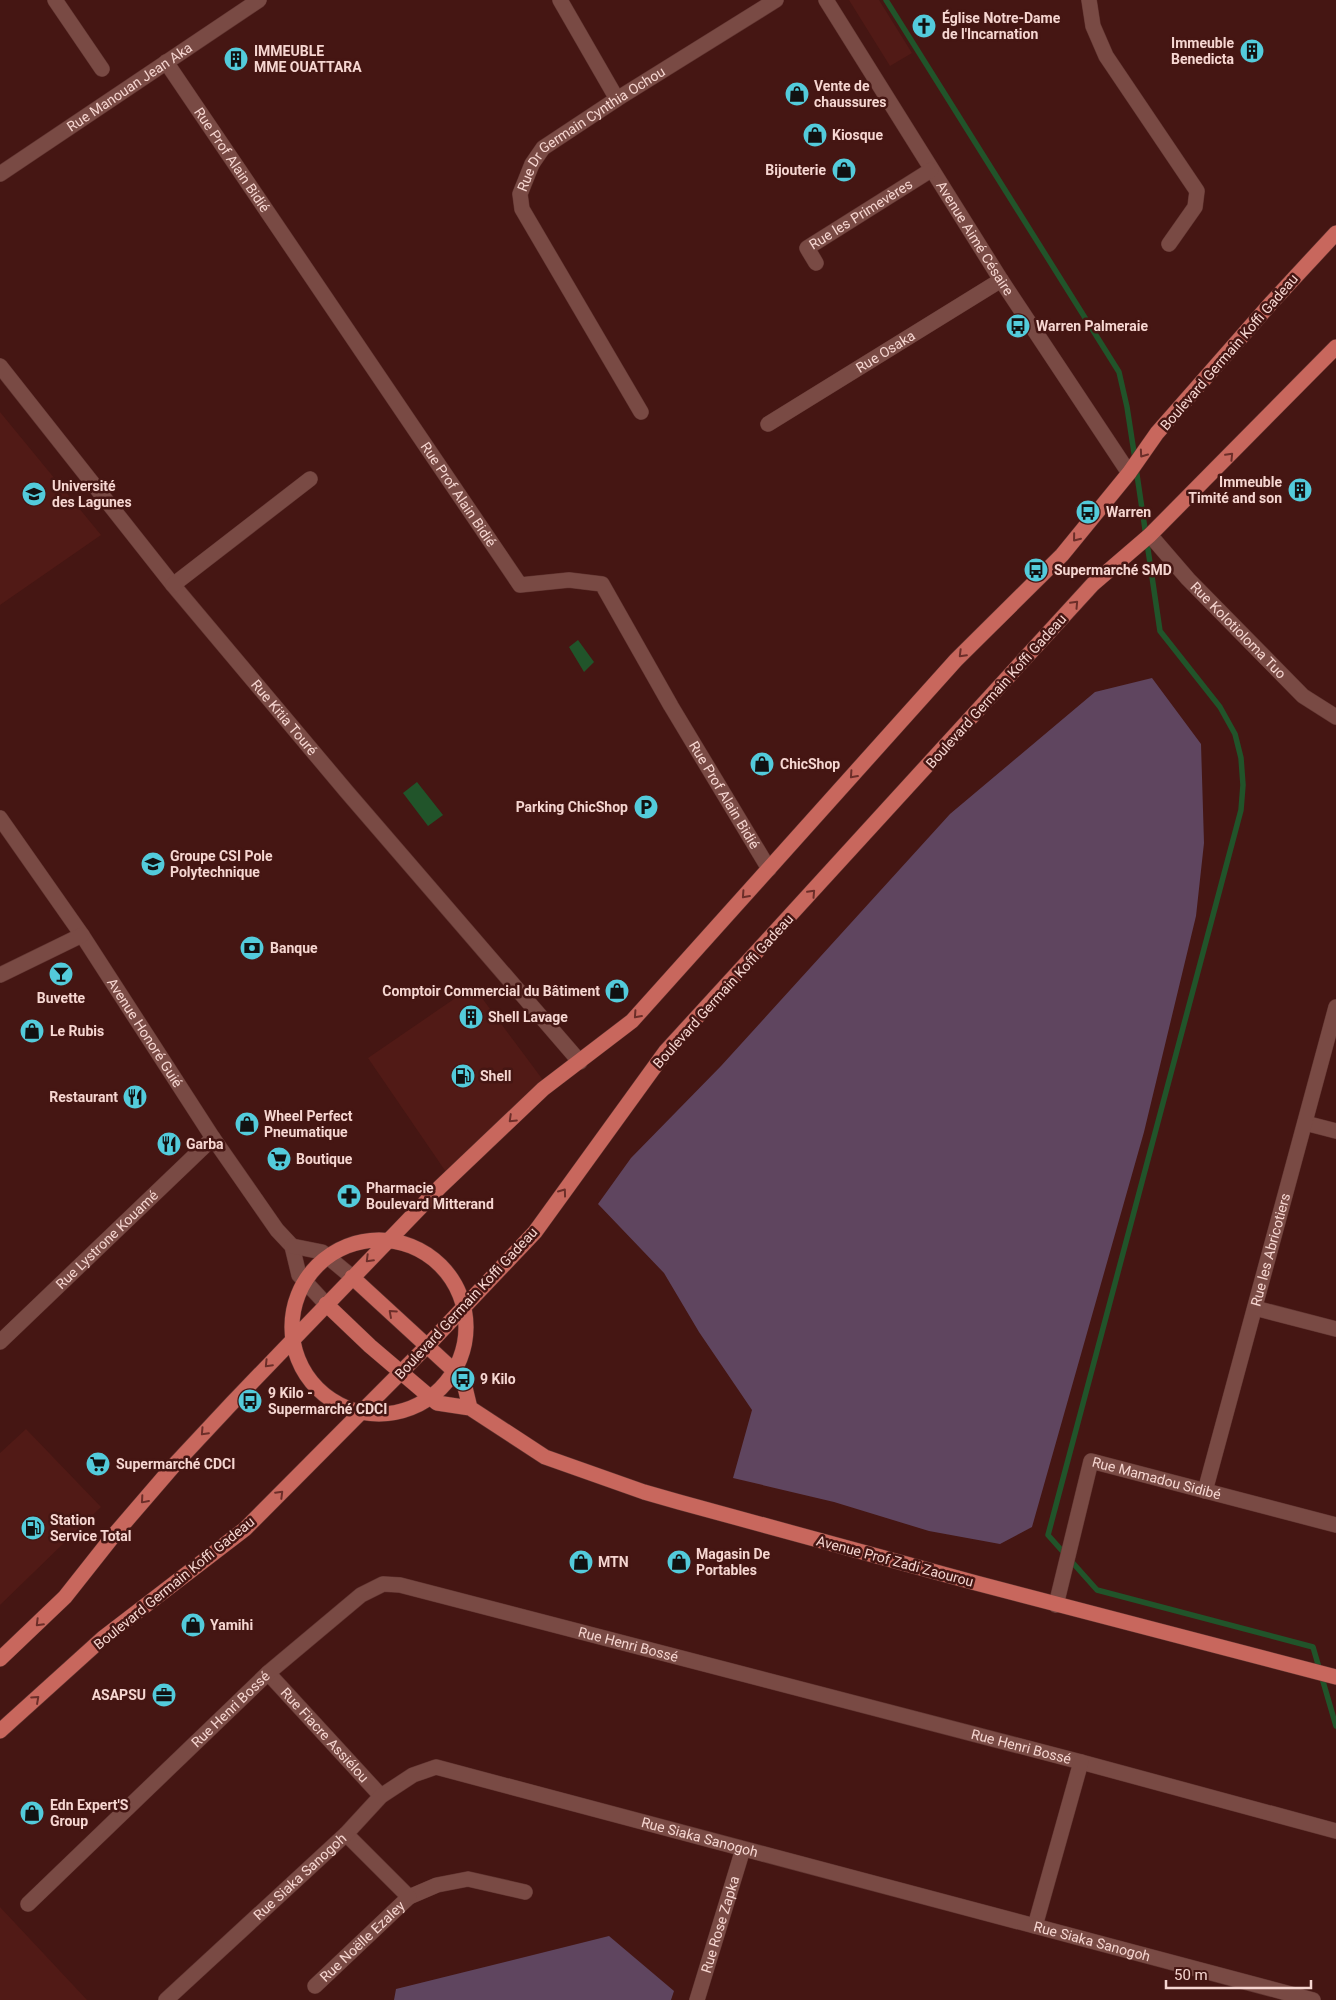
<svg xmlns="http://www.w3.org/2000/svg" width="1336" height="2000" viewBox="0 0 1336 2000" font-family="Roboto,sans-serif">
<style>
.built{fill:#511a16}
.green{fill:#5f455f}
.water{fill:#21542a}
.lines{fill:none;stroke-linecap:round;stroke-linejoin:round}
.stream{stroke:#21542a;stroke-width:5.5}
.minor-casing{stroke:#613531;stroke-width:16}
.major-casing{stroke:#613531;stroke-width:16}
.minor{stroke:#794a44;stroke-width:15}
.major{stroke:#c8675d;stroke-width:15}
.oneway{stroke:#6c2e29}
.labels{text-anchor:middle;stroke-width:5;stroke-linejoin:round;paint-order:stroke}
.poi-label{font-size:14px;font-weight:bold;fill:#f6d6d1;stroke:#451613;text-anchor:start}
.street-label{font-size:14px;fill:#f6d6d1;stroke:#451613}
</style>
<rect width="100%" height="100%" fill="#451613"/>
<path class="built" d="M849 0H879L912 53 890 66Z
M0 412 101 535 0 605Z
M473 986 543 1080 446 1172 368 1058Z
M26 1429 101 1507 0 1605V1453Z
M0 1907 87 2000H0Z"/>
<path class="green" d="M1152 678 1201 744 1204 843 1196 916 1144 1132 1032 1527 1000 1544 929 1531 834 1502 733 1478 752 1410 699 1332 664 1273 598 1204 631 1158 721 1066 950 814 1095 692Z
M609 1936 674 1991 671 2000H394L396 1989Z"/>
<path class="water" d="M578 640 594 662 584 672 569 647Z
M417 782 443 815 428 826 403 793Z"/>
<g class="lines">
<path class="stream" d="M886 0 1119 372 1127 407 1135 459
M1136 468 1160 631 1220 707 1235 734 1241 758 1243 785 1241 810 1048 1535 1097 1590 1313 1647 1336 1726"/>
<defs>
<g id="minor">
<path d="M55 0 102 69"/>
<path d="M560 0 617 99"/>
<path id="s1" d="M826 0 1001 280 1129 473"/>
<path d="M1089 0 1093 26 1106 56 1197 191 1195 207 1169 244"/>
<path id="s2" d="M166 62 520 585 569 580 602 584 671 706 769 869"/>
<path id="s3" d="M0 174 259 0"/>
<path id="s4" d="M816 263 807 248 931 170"/>
<path id="s5" d="M0 366 173 585 347 792 580 1062"/>
<path id="s6" d="M641 412 522 209 520 194 532 164 543 148 617 99 776 0"/>
<path id="s7" d="M768 424 1001 280"/>
<path id="s8" d="M1150 535 1188 579 1303 696 1336 717"/>
<path d="M173 585 310 479"/>
<path id="s9" d="M0 818 82 935 213 1138 277 1230 292 1246 299 1275 326 1304"/>
<path d="M0 975 82 935"/>
<path d="M1305 1123 1336 1131"/>
<path d="M292 1246 322 1252 352 1277"/>
<path d="M1255 1308 1336 1329"/>
<path id="s10" d="M0 1342 213 1138"/>
<path id="s11" d="M1205 1491 1336 1007"/>
<path id="s12" d="M1056 1605 1091 1461 1336 1525"/>
<path id="s13" d="M268 1673 381 1796"/>
<path d="M409 1897 437 1885 468 1879 525 1892"/>
<path id="s14" d="M28 1904 268 1673 361 1595 383 1584 400 1585 1081 1762 1336 1831"/>
<path d="M1035 1926 1081 1762"/>
<path id="s15" d="M315 1986 409 1897 346 1834"/>
<path id="s16" d="M166 2000 346 1834 381 1796 413 1775 436 1767 1313 2000"/>
<path id="s17" d="M697 2000 743 1849"/>
</g>
<path id="major" d="M292 1327a87 87 0 1 1 174 0a87 87 0 1 1-174 0Z
M352 1277 463 1379 470 1408
M326 1304 370 1346 437 1403 470 1408 545 1457 644 1492 679 1502 976 1583 1336 1677
M0 1659 65 1597 114 1535 176 1463 233 1402 440 1187 543 1089 632 1021 956 660 1062 555 1129 473 1157 433 1272 302 1336 233
M0 1731 103 1638 245 1529 428 1345 535 1232 666 1051 1093 584 1150 535 1336 347"/>
</defs>
<use href="#minor" class="minor-casing"/>
<use href="#major" class="major-casing"/>
<use href="#minor" class="minor"/>
<use href="#major" class="major"/>
</g>
<defs><path id="oneway-chevron" d="M-2-3.5L2.5 0L-2 3.5" fill="none" stroke-width="1.6" stroke-linecap="round" stroke-linejoin="round" transform="scale(1.25)"/></defs>
<g class="oneway">
<use href="#oneway-chevron" transform="translate(1143 454) rotate(125)"/>
<use href="#oneway-chevron" transform="translate(1230 456) rotate(-46)"/>
<use href="#oneway-chevron" transform="translate(1076 538) rotate(129)"/>
<use href="#oneway-chevron" transform="translate(1075 604) rotate(-47)"/>
<use href="#oneway-chevron" transform="translate(962 654) rotate(135)"/>
<use href="#oneway-chevron" transform="translate(853 775) rotate(132)"/>
<use href="#oneway-chevron" transform="translate(812 893) rotate(-47)"/>
<use href="#oneway-chevron" transform="translate(745 895) rotate(132)"/>
<use href="#oneway-chevron" transform="translate(637 1015) rotate(132)"/>
<use href="#oneway-chevron" transform="translate(512 1119) rotate(136)"/>
<use href="#oneway-chevron" transform="translate(563 1192) rotate(-54)"/>
<use href="#oneway-chevron" transform="translate(369 1259) rotate(135)"/>
<use href="#oneway-chevron" transform="translate(392 1313) rotate(-138)"/>
<use href="#oneway-chevron" transform="translate(268 1364) rotate(134)"/>
<use href="#oneway-chevron" transform="translate(204 1432) rotate(133)"/>
<use href="#oneway-chevron" transform="translate(280 1494) rotate(-45)"/>
<use href="#oneway-chevron" transform="translate(144 1500) rotate(131)"/>
<use href="#oneway-chevron" transform="translate(39 1623) rotate(135)"/>
<use href="#oneway-chevron" transform="translate(36 1699) rotate(-42)"/>
</g>
<defs>
<symbol id="church-disc" viewBox="-11 -11 22 22"><circle r="9.5" fill="#53cbdb" stroke="#451613"/><path d="M-1.2-6h2.4v3.5h3.3v2.4h-3.3V6h-2.4V-.1h-3.3v-2.4h3.3Z" fill="#111"/></symbol>
<symbol id="building-disc" viewBox="-11 -11 22 22"><circle r="9.5" fill="#53cbdb" stroke="#451613"/><path d="M-4-6H4V6H1V3H-1V6H-4ZM-2.5-4.3h1.7v1.8h-1.7ZM.8-4.3h1.7v1.8H.8ZM-2.5-1h1.7V.8h-1.7ZM.8-1h1.7V.8H.8Z" fill="#111"/></symbol>
<symbol id="shop-disc" viewBox="-11 -11 22 22"><circle r="9.5" fill="#53cbdb" stroke="#451613"/><path d="M-5-2.5h2.3a2.7 3.5 0 0 1 5.4 0H5L5.5 6h-11ZM-1.5-2.5h3a1.5 2.3 0 0 0-3 0Z" fill="#111"/></symbol>
<symbol id="bus-disc" viewBox="-11 -11 22 22"><circle r="9.5" fill="#53cbdb" stroke="#451613"/><path d="M-5-6H5V4H4V6H2V4H-2V6H-4V4H-5ZM-3.5-4V0h7V-4ZM-3.5 1.2v1.5H-2V1.2ZM2 1.2v1.5H3.5V1.2Z" fill="#111"/></symbol>
<symbol id="university-disc" viewBox="-11 -11 22 22"><circle r="9.5" fill="#53cbdb" stroke="#451613"/><path d="M0-5L7-2L0 1L-7-2ZM-4 1L0 2.5L4 1V4Q0 6-4 4Z" fill="#111"/></symbol>
<symbol id="parking-disc" viewBox="-11 -11 22 22"><circle r="9.5" fill="#53cbdb" stroke="#451613"/><path d="M-3.5-5.5H1a3.5 3.5 0 0 1 0 7H-1V5.5H-3.5ZM-1-3.4V-.6H.8a1.4 1.4 0 0 0 0-2.8Z" fill="#111"/></symbol>
<symbol id="bank-disc" viewBox="-11 -11 22 22"><circle r="9.5" fill="#53cbdb" stroke="#451613"/><path d="M-6-4H6V4H-6ZM0-2.3a2.3 2.3 0 1 0 0 4.6a2.3 2.3 0 1 0 0-4.6Z" fill="#111"/></symbol>
<symbol id="bar-disc" viewBox="-11 -11 22 22"><circle r="9.5" fill="#53cbdb" stroke="#451613"/><path d="M-6-5H6L.8 .8V4.5H3.5V6h-7V4.5H-.8V.8Z" fill="#111"/></symbol>
<symbol id="fuel-disc" viewBox="-11 -11 22 22"><circle r="9.5" fill="#53cbdb" stroke="#451613"/><path d="M-5.5-6h7V0h2V4h1.3V-2.5L3-4.5l.8-.8L6-3V5H2.5V1h-1V6h-7ZM-4.2-4.7v3.2H.2V-4.7Z" fill="#111"/></symbol>
<symbol id="restaurant-disc" viewBox="-11 -11 22 22"><circle r="9.5" fill="#53cbdb" stroke="#451613"/><path d="M-5-6h1v4h1v-4h1v4h1v-4h1v5L-1.5 .5V6h-2V.5L-5-1ZM5-6V6H3V1.5H1.5Q1.5-4 5-6Z" fill="#111"/></symbol>
<symbol id="supermarket-disc" viewBox="-11 -11 22 22"><circle r="9.5" fill="#53cbdb" stroke="#451613"/><path d="M-6-5.5h2.5l.6 2H6L4.5 2H-2.5L-4.4-4H-6ZM-1.5 3.2a1.3 1.3 0 1 0 .1 0ZM3 3.2a1.3 1.3 0 1 0 .1 0Z" fill="#111"/></symbol>
<symbol id="pharmacy-disc" viewBox="-11 -11 22 22"><circle r="9.5" fill="#53cbdb" stroke="#451613"/><path d="M-2-6h4v4h4v4h-4v4h-4v-4h-4v-4h4Z" fill="#111"/></symbol>
<symbol id="office-disc" viewBox="-11 -11 22 22"><circle r="9.5" fill="#53cbdb" stroke="#451613"/><path d="M-6-3h4V-5.5h4V-3h4V5H-6ZM-1-4.5V-3h2v-1.5ZM-6 0V1H6V0Z" fill="#111"/></symbol>
</defs>
<g fill-rule="evenodd">
<use href="#church-disc" x="910" y="12" width="28" height="28"/>
<use href="#building-disc" x="1238" y="37" width="28" height="28"/>
<use href="#building-disc" x="222" y="45" width="28" height="28"/>
<use href="#shop-disc" x="783" y="80" width="28" height="28"/>
<use href="#shop-disc" x="801" y="121" width="28" height="28"/>
<use href="#shop-disc" x="830" y="156" width="28" height="28"/>
<use href="#bus-disc" x="1004" y="312" width="28" height="28"/>
<use href="#building-disc" x="1286" y="476" width="28" height="28"/>
<use href="#university-disc" x="20" y="480" width="28" height="28"/>
<use href="#bus-disc" x="1074" y="498" width="28" height="28"/>
<use href="#bus-disc" x="1022" y="556" width="28" height="28"/>
<use href="#shop-disc" x="748" y="750" width="28" height="28"/>
<use href="#parking-disc" x="632" y="793" width="28" height="28"/>
<use href="#university-disc" x="139" y="850" width="28" height="28"/>
<use href="#bank-disc" x="238" y="934" width="28" height="28"/>
<use href="#bar-disc" x="47" y="960" width="28" height="28"/>
<use href="#shop-disc" x="603" y="977" width="28" height="28"/>
<use href="#building-disc" x="457" y="1003" width="28" height="28"/>
<use href="#shop-disc" x="18" y="1017" width="28" height="28"/>
<use href="#fuel-disc" x="449" y="1062" width="28" height="28"/>
<use href="#restaurant-disc" x="121" y="1083" width="28" height="28"/>
<use href="#shop-disc" x="233" y="1110" width="28" height="28"/>
<use href="#restaurant-disc" x="155" y="1130" width="28" height="28"/>
<use href="#supermarket-disc" x="265" y="1145" width="28" height="28"/>
<use href="#pharmacy-disc" x="335" y="1182" width="28" height="28"/>
<use href="#bus-disc" x="449" y="1365" width="28" height="28"/>
<use href="#bus-disc" x="236" y="1387" width="28" height="28"/>
<use href="#supermarket-disc" x="84" y="1450" width="28" height="28"/>
<use href="#fuel-disc" x="19" y="1514" width="28" height="28"/>
<use href="#shop-disc" x="567" y="1548" width="28" height="28"/>
<use href="#shop-disc" x="665" y="1548" width="28" height="28"/>
<use href="#shop-disc" x="179" y="1611" width="28" height="28"/>
<use href="#office-disc" x="150" y="1681" width="28" height="28"/>
<use href="#shop-disc" x="18" y="1799" width="28" height="28"/>
</g>
<g class="labels">
<g class="poi-label">
<text x="942" y="23">Église Notre-Dame<tspan x="942" dy="16">de l'Incarnation</tspan></text>
<text x="1234" y="48" text-anchor="end">Immeuble<tspan x="1234" dy="16">Benedicta</tspan></text>
<text x="254" y="56">IMMEUBLE<tspan x="254" dy="16">MME OUATTARA</tspan></text>
<text x="814" y="91">Vente de<tspan x="814" dy="16">chaussures</tspan></text>
<text x="832" y="140">Kiosque</text>
<text x="826" y="175" text-anchor="end">Bijouterie</text>
<text x="1036" y="331">Warren Palmeraie</text>
<text x="1282" y="487" text-anchor="end">Immeuble<tspan x="1282" dy="16">Timité and son</tspan></text>
<text x="52" y="491">Université<tspan x="52" dy="16">des Lagunes</tspan></text>
<text x="1106" y="517">Warren</text>
<text x="1054" y="575">Supermarché SMD</text>
<text x="780" y="769">ChicShop</text>
<text x="628" y="812" text-anchor="end">Parking ChicShop</text>
<text x="170" y="861">Groupe CSI Pole<tspan x="170" dy="16">Polytechnique</tspan></text>
<text x="270" y="953">Banque</text>
<text x="600" y="996" text-anchor="end">Comptoir Commercial du Bâtiment</text>
<text x="61" y="1003" text-anchor="middle">Buvette</text>
<text x="488" y="1022">Shell Lavage</text>
<text x="50" y="1036">Le Rubis</text>
<text x="480" y="1081">Shell</text>
<text x="118" y="1102" text-anchor="end">Restaurant</text>
<text x="264" y="1121">Wheel Perfect<tspan x="264" dy="16">Pneumatique</tspan></text>
<text x="186" y="1149">Garba</text>
<text x="296" y="1164">Boutique</text>
<text x="366" y="1193">Pharmacie<tspan x="366" dy="16">Boulevard Mitterand</tspan></text>
<text x="480" y="1384">9 Kilo</text>
<text x="268" y="1398">9 Kilo -<tspan x="268" dy="16">Supermarché CDCI</tspan></text>
<text x="116" y="1469">Supermarché CDCI</text>
<text x="50" y="1525">Station<tspan x="50" dy="16">Service Total</tspan></text>
<text x="696" y="1559">Magasin De<tspan x="696" dy="16">Portables</tspan></text>
<text x="598" y="1567">MTN</text>
<text x="210" y="1630">Yamihi</text>
<text x="146" y="1700" text-anchor="end">ASAPSU</text>
<text x="50" y="1810">Edn Expert'S<tspan x="50" dy="16">Group</tspan></text>
</g>
<g class="street-label">
<text dy="5" stroke="none"><textPath href="#s3" startOffset="156">Rue Manouan Jean Aka</textPath></text>
<text dy="5" stroke="none"><textPath href="#s6" startOffset="350">Rue Dr Germain Cynthia Ochou</textPath></text>
<text dy="5" stroke="none"><textPath href="#s2" startOffset="118">Rue Prof Alain Bidié</textPath></text>
<text dy="5" stroke="none"><textPath href="#s4" startOffset="81">Rue les Primevères</textPath></text>
<text dy="5" stroke="none"><textPath href="#s1" startOffset="281">Avenue Aimé Césaire</textPath></text>
<text dy="5" stroke="none"><textPath href="#s7" startOffset="138">Rue Osaka</textPath></text>
<text transform="translate(1229 352) rotate(-49)" y="5">Boulevard Germain Koffi Gadeau</text>
<text dy="5" stroke="none"><textPath href="#s2" startOffset="522">Rue Prof Alain Bidié</textPath></text>
<text dy="5" stroke="none"><textPath href="#s8" startOffset="130">Rue Kolotioloma Tuo</textPath></text>
<text transform="translate(996 691) rotate(-48)" y="5">Boulevard Germain Koffi Gadeau</text>
<text dy="5" stroke="none"><textPath href="#s5" startOffset="452">Rue Kitia Touré</textPath></text>
<text dy="5" stroke="none"><textPath href="#s2" startOffset="958">Rue Prof Alain Bidié</textPath></text>
<text transform="translate(723 991) rotate(-48)" y="5">Boulevard Germain Koffi Gadeau</text>
<text dy="5" stroke="none"><textPath href="#s9" startOffset="259">Avenue Honoré Guié</textPath></text>
<text dy="5" stroke="none"><textPath href="#s10" startOffset="148">Rue Lystrone Kouamé</textPath></text>
<text dy="5" stroke="none"><textPath href="#s11" startOffset="250">Rue les Abricotiers</textPath></text>
<text transform="translate(466 1303) rotate(-47)" y="5">Boulevard Germain Koffi Gadeau</text>
<text dy="5" stroke="none"><textPath href="#s12" startOffset="216">Rue Mamadou Sidibé</textPath></text>
<text transform="translate(895 1561) rotate(15)" y="5">Avenue Prof Zadi Zaourou</text>
<text transform="translate(174 1583) rotate(-39)" y="5">Boulevard Germain Koffi Gadeau</text>
<text dy="5" stroke="none"><textPath href="#s14" startOffset="732">Rue Henri Bossé</textPath></text>
<text dy="5" stroke="none"><textPath href="#s14" startOffset="281">Rue Henri Bossé</textPath></text>
<text dy="5" stroke="none"><textPath href="#s13" startOffset="84">Rue Fiacre Assiélou</textPath></text>
<text dy="5" stroke="none"><textPath href="#s14" startOffset="1138">Rue Henri Bossé</textPath></text>
<text dy="5" stroke="none"><textPath href="#s16" startOffset="632">Rue Siaka Sanogoh</textPath></text>
<text dy="5" stroke="none"><textPath href="#s16" startOffset="182">Rue Siaka Sanogoh</textPath></text>
<text dy="5" stroke="none"><textPath href="#s17" startOffset="79">Rue Rose Zapka</textPath></text>
<text dy="5" stroke="none"><textPath href="#s15" startOffset="65">Rue Noëlle Ezaley</textPath></text>
<text dy="5" stroke="none"><textPath href="#s16" startOffset="1038">Rue Siaka Sanogoh</textPath></text>
</g>
</g>
<path d="M1166 1980v8h145v-8" fill="none" stroke="#f6d6d1" stroke-width="2.5"/>
<text x="1174" y="1980" font-size="15" fill="#f6d6d1" stroke="#451613" stroke-width="4" paint-order="stroke">50 m</text>
</svg>
